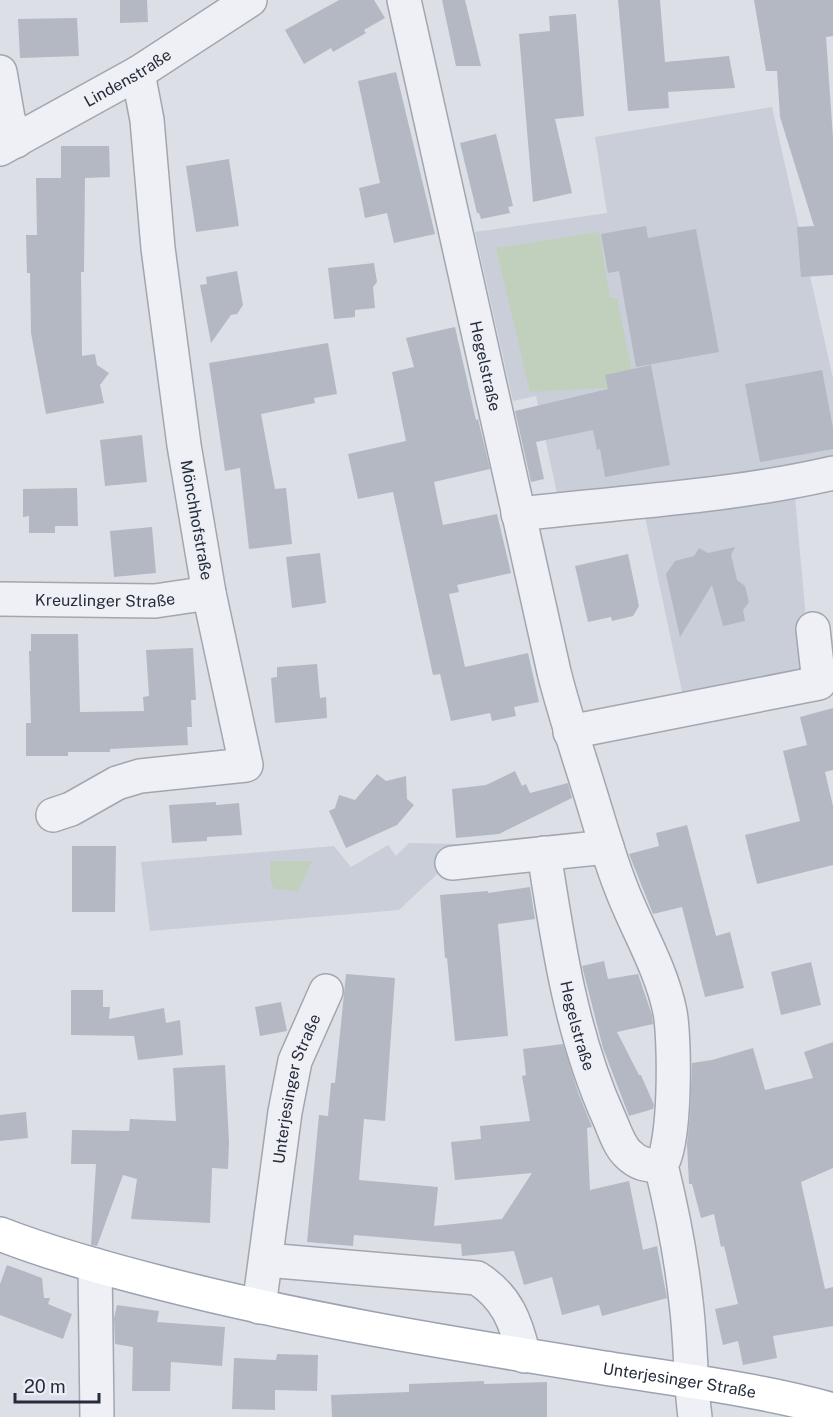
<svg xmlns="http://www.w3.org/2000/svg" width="833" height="1417" viewBox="0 0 833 1417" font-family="'Public Sans',sans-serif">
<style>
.built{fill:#caced8}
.green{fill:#c0d0bd}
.building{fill:#b3b8c3}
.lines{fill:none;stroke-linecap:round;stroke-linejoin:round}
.minor-casing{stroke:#a2a6b0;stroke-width:36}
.major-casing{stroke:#9ba3b2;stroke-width:36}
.minor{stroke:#eef0f5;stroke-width:33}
.major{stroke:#fff;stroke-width:33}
.labels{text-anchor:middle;stroke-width:4.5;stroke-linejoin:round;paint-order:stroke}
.street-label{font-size:16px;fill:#262c3c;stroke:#ebeef4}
</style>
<rect width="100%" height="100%" fill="#dcdfe6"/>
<path class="built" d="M772 107 833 378V463L558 498 536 396 513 401 475 232 607 213 595 137Z
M794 486 811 674 683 696 645 517Z
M409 843 458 844 455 857 399 910 150 931 141 862 334 846 351 867 388 845 396 856Z"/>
<path class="green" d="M599 232 610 298H617L635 386 530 392 496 248Z
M270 861H312L298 891 274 889 270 879Z"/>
<path class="building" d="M120 0H147L148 22 120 23Z
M339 0H374L385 18 364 30 366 33 333 52 331 48 304 64 285 30Z
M442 0H465L481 66H456Z
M618 0H660L665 62 729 56 735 88 668 92 669 108 628 111Z
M754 0H833V36L826 37 833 138V275L801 277 797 227 814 226 780 117 777 71H766Z
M576 14 584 116 555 119 572 193 533 202 519 34 550 31 549 16Z
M77 18 79 56 20 58 18 19Z
M396 72 435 234 394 243 387 213 365 218 359 188 380 183 358 81Z
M496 134 513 206 508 207 510 213 481 219 479 213H477L460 143Z
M61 146H109L110 177 85 178 84 272H81L82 356 95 354 97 365 109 373 100 385 104 403 46 414 31 333 30 273H27L26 235H37L36 178H61Z
M229 159 239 226 196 232 186 166Z
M646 226 648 238 696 229 719 352 636 367 619 271 608 273 601 234Z
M374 263 377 282 373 287 375 308 355 310V317L334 319 328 268Z
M237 271 243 305 237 314 231 315 211 343 200 285 207 284 206 277Z
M455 327 476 420 478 419 490 469 434 482 443 525 497 514 511 573 457 585 459 592 449 594 465 667 528 653 539 702 514 707 516 716 492 721 490 713 451 721 440 674 433 675 393 492 358 499 348 454 406 441 392 372 414 367 406 338Z
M328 343 337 394 314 398 315 403 261 414 275 489 286 488 292 544 249 549 240 468 225 471 209 363Z
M651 365 670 465 605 477 600 449 597 450 593 430 536 442 544 479 531 482 515 411 608 389 605 375Z
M822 370 833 428V449L760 462 745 384Z
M142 435 147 482 105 486 100 440Z
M77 488 78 526H55V533H29V516L23 517V489Z
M152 527 156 573 114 577 110 531Z
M735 547 731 555 737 580 745 586 749 602 743 610 745 621 723 626 712 585 680 637 666 574 675 561 694 556 699 548 708 553Z
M320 553 326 603 292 608 286 557Z
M628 554 639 606 633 616 612 621 611 617 588 622 575 566Z
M31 634H78L80 712 144 711 143 697 149 696 146 650 193 648 196 700H191L192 727H187L188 745 110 749V752H68V756H26V723H31L29 651H31Z
M317 664 320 698 326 697 327 718 275 723 271 678 277 677V667Z
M833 708V770L825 772 833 806V865L757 884 745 835 800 821 783 751 807 745 800 717Z
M515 771 522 786 526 784 530 793 568 783 572 798 499 834 456 838 452 789 486 785Z
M377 774 386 781 406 776 407 799 414 805 397 825 346 848 329 811 335 808 339 795 355 800Z
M216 802V805L239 803 242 835 207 837V841L172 843 169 805Z
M687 825 716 936 730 932 744 988 705 997 682 907 653 914 629 854 659 846 656 833Z
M72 846H116L115 912H72Z
M530 887 535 919 498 924 508 1036 455 1041 447 958H445L440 895 488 891V893Z
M604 961 608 979 638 974 652 1015 653 1024 617 1032 639 1075H641L654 1105 653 1109 629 1116 603 1048 582 966Z
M811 962 821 1005 781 1015 771 972Z
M346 974 395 978 385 1121 364 1119 359 1180 438 1187 434 1226 502 1219 532 1173 455 1180 451 1142 481 1139 480 1126 530 1121 522 1076 526 1075 523 1049 563 1044 578 1092 592 1127 587 1128 590 1190 629 1181 643 1250 657 1246 667 1298 602 1316 599 1305 562 1315 552 1277 524 1285 514 1251 462 1256 461 1244 354 1235 353 1246 307 1242 319 1115 328 1116 331 1083H335Z
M71 990H103V1007H110L109 1019 164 1008 166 1023 180 1020 183 1055 138 1060 134 1036 71 1035Z
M281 1002 287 1031 260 1036 255 1007Z
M833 1042V1168L801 1182 825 1289 833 1287V1326L773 1336 777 1358 743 1365 738 1341 723 1345 715 1309 738 1304 724 1246 721 1247 714 1214 701 1218 692 1184H689L687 1144 690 1116 692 1063 712 1060 753 1048 765 1090 813 1078 804 1052Z
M225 1065 229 1142 228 1169 212 1168 210 1223 131 1219 137 1179 123 1175 97 1246 91 1245 96 1164H71L72 1130 129 1131 130 1119 176 1121 173 1068Z
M26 1112 28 1138 0 1141V1115Z
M7 1265 42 1278 44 1298H50L48 1304 72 1314 63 1339 0 1315V1284Z
M117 1305 159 1311 157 1322 225 1327 222 1366 171 1362 170 1391H132L133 1347 115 1344 114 1318Z
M277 1354 318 1355 317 1391 275 1390V1410L232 1409 234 1358 276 1360Z
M484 1381V1384L547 1382V1417H332L331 1395 409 1392V1384Z"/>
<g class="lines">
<defs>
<g id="minor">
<path id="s1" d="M404 0 554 672C564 712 577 750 589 789 599 821 608 854 620 885 636 928 661 967 670 1012 675 1039 676 1145 661 1165 672 1210 681 1255 686 1302 691 1340 690 1379 695 1417"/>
<path d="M0 72 8 118 16 141"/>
<path id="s2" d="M0 149 138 73 250 0"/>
<path d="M518 514C623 502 729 497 833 473"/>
<path id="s3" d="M0 599 155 601 209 593"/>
<path d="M570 732 819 683 813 629"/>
<path d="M53 815 71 809 117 783 140 776 246 765 209 593 184 445 158 248 147 120 138 73"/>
<path id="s4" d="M544 853C558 943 571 1034 609 1118 614 1129 619 1146 628 1154 638 1164 647 1166 661 1165"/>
<path d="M452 863 607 847"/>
<path d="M266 1260 477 1278C507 1297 516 1322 524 1356"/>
<path d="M95 1265 97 1417"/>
<path id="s5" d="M259 1307 285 1112 295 1061 326 991"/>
</g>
<g id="major">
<path id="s6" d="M0 1234C54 1255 110 1270 165 1284 306 1320 449 1343 592 1366 673 1379 754 1388 833 1410"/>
</g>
</defs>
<use href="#minor" class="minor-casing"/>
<use href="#major" class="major-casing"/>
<use href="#minor" class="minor"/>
<use href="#major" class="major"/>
</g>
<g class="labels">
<g class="street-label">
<text dy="6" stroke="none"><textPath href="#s2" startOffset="146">Lindenstraße</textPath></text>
<text dy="6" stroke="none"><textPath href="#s1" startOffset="375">Hegelstraße</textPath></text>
<text transform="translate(197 520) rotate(80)" y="6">Mönchhofstraße</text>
<text dy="6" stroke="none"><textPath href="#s3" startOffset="105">Kreuzlinger Straße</textPath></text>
<text dy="6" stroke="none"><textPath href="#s4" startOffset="176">Hegelstraße</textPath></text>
<text dy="6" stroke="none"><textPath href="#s5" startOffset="222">Unterjesinger Straße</textPath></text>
<text dy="6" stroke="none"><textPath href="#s6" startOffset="696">Unterjesinger Straße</textPath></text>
</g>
</g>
<path d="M15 1393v9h84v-9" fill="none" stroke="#262c3c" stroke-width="3"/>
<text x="24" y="1393" font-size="18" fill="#262c3c" stroke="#ebeef4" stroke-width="4.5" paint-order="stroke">20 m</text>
</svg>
